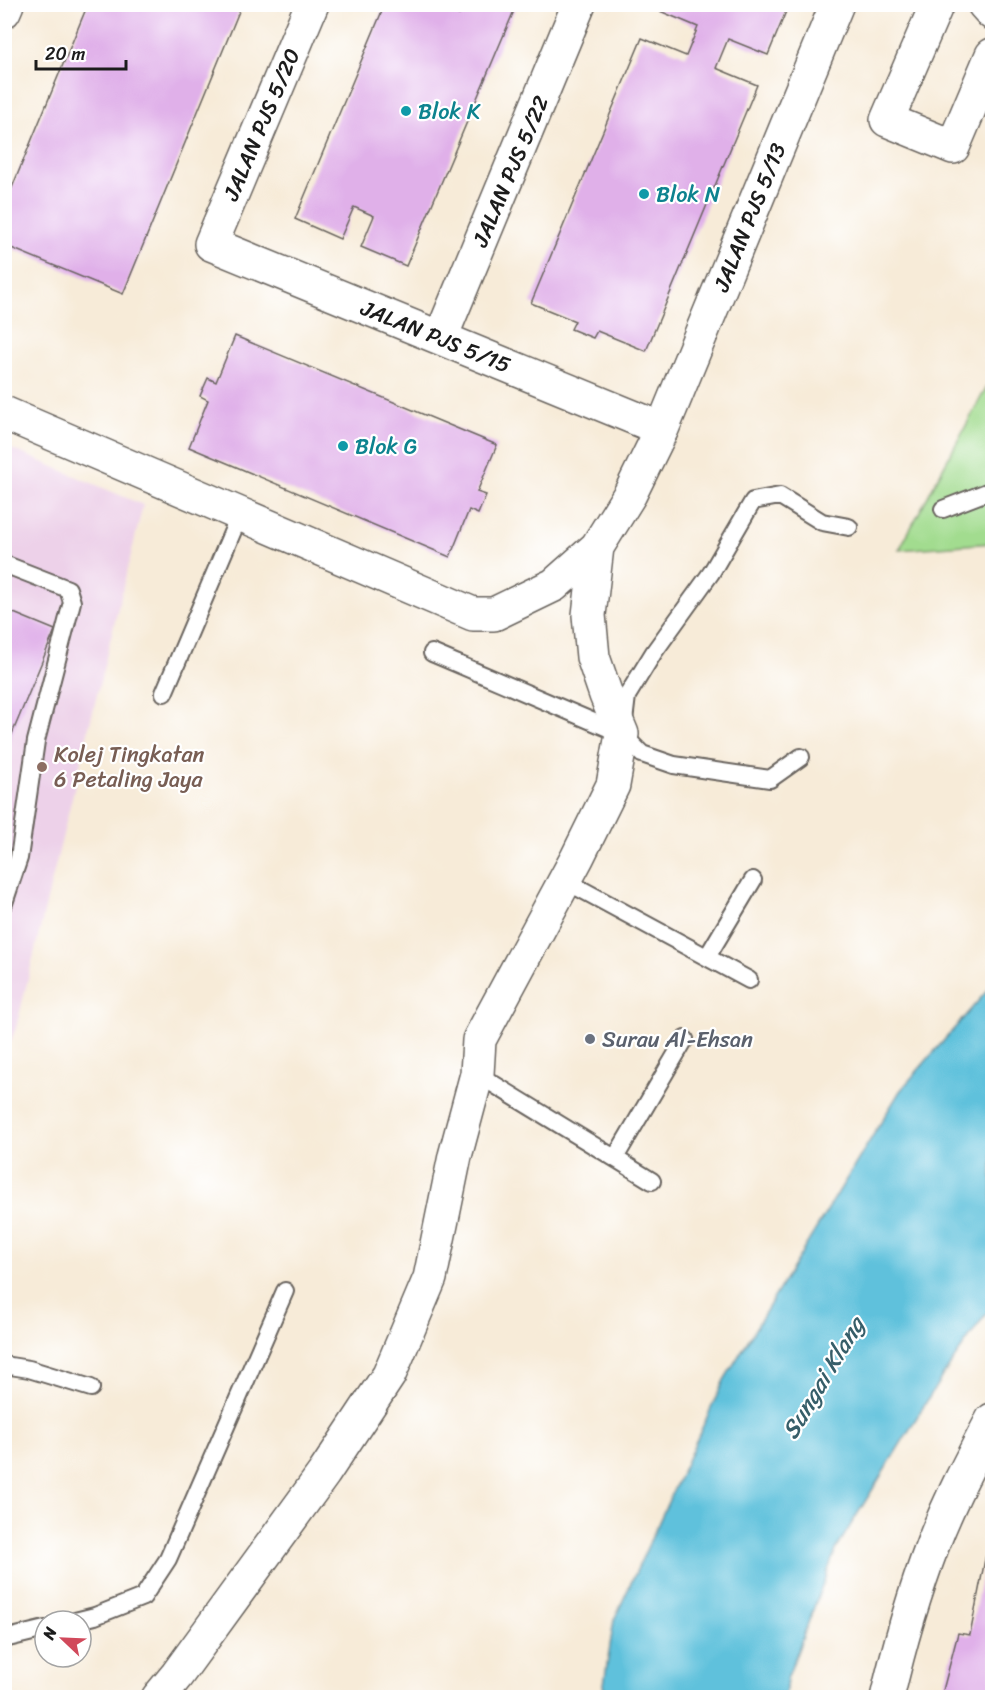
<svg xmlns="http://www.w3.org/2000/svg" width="997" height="1702" viewBox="0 0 997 1702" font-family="Sriracha,sans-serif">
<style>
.built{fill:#edd1e9}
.green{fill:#a2dc8f;stroke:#5f7c56;stroke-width:1.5}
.water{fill:#5ec1dc;stroke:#3d6e7c;stroke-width:1.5}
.building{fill:#e0b0e9}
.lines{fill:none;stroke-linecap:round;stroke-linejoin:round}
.lane-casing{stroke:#69645e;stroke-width:20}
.street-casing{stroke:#69645e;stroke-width:36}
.lane{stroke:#fff;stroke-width:16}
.street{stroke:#fff;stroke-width:33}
.culture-dot{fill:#0f9aa8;stroke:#fff;stroke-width:2}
.education-dot{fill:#8d6e63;stroke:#fff;stroke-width:2}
.worship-dot{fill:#6b7280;stroke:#fff;stroke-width:2}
.labels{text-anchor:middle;stroke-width:4.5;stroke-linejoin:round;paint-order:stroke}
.culture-label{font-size:22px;fill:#0d838f;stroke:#fff;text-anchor:start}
.street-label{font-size:22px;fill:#1c1c1c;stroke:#fff}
.education-label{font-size:22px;fill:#785e54;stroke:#fff;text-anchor:start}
.worship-label{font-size:22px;fill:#5b616d;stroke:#fff;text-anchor:start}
.water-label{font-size:24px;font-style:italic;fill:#365e69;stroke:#fff}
</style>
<rect width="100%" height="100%" fill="#fff"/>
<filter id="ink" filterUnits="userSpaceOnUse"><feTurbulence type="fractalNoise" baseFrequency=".0167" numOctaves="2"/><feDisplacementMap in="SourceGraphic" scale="12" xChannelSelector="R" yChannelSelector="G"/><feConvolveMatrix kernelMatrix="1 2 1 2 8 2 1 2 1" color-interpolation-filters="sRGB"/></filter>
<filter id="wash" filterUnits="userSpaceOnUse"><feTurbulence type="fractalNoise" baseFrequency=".008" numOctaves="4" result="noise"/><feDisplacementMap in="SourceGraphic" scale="24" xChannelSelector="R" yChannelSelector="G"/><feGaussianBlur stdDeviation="1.35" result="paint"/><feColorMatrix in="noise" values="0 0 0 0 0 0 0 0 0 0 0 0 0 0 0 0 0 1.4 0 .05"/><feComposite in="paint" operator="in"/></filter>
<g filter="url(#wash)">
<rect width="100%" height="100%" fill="#f7ebd8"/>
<path class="built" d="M5 446 143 505 16 1028 5 1056Z"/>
<path class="green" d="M992 377V543L899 550Z"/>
<path class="water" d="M992 985V1305L941 1378 836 1549 787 1679 785 1697H602L614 1620 724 1380 900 1091Z"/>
<g id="blocks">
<path class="building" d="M88 4H242L123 294 4 245V207Z
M385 4H439L459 15 464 4 516 6 406 266 361 247 374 216 354 207 340 239 295 219Z
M656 4H789L768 55 728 39 716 68 757 85 646 351 597 331 593 338 571 329 575 321 531 303 642 38 686 56 698 27 655 9Z
M235 336 497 445 477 492 486 495 478 514 469 510 450 557 189 447 208 400 200 396 208 378 216 382Z
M4 609 55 630 5 751H4Z
M991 1529 992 1698H941L958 1633 970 1635Z"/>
</g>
</g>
<g filter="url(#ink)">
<use href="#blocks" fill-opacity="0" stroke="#69645e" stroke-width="1.5"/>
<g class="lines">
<defs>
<path id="lane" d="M943 509 992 490
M4 564 68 589 72 602 36 741 19 858 4 903
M432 653 622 734 642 754 674 765 770 779 801 757
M164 693 240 514
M624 721 627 696 654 652 711 573 753 501 780 496 822 522 849 527
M564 880 749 980
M707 957 753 880
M477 1074 652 1181
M615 1158 685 1039
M4 1365 29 1369 91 1388
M75 1621 95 1616 143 1597 168 1559 285 1291
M4 1639 45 1629"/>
<path id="street" d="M312 4 211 244 662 429
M937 4 887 120 953 147 992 55
M984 4 992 13
M4 11 7 4
M441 337 579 4
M4 413 473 614H494L554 585 597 547
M158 1698 177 1675 324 1473 389 1375 430 1278 455 1156 477 1074 479 1040 577 858 613 785 622 734 606 695 593 657 589 615 597 547 630 494 662 429 837 4
M887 1698C899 1646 914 1594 933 1544 949 1502 971 1460 992 1420"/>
</defs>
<use href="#lane" class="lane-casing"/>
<use href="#street" class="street-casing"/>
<use href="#lane" class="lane"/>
<use href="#street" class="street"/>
</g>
</g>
<g class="culture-dot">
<circle cx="406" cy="111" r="6"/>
<circle cx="644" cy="194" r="6"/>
<circle cx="343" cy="446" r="6"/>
</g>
<circle class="education-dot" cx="42" cy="767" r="6"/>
<circle class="worship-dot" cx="590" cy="1039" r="6"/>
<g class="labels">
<g class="culture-label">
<text x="418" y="119">Blok K</text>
<text x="656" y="202">Blok N</text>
<text x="355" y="454">Blok G</text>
</g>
<g class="street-label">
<text transform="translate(261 124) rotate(-67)" y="8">JALAN PJS 5/20</text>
<text transform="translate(510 171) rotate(-67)" y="8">JALAN PJS 5/22</text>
<text transform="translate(749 217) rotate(-68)" y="8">JALAN PJS 5/13</text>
<text transform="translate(436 336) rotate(22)" y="8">JALAN PJS 5/15</text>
</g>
<g class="education-label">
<text x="54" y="762">Kolej Tingkatan<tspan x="54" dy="25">6 Petaling Jaya</tspan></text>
</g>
<g class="worship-label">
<text x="602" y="1047">Surau Al-Ehsan</text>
</g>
<g class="water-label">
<text transform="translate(823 1378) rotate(-59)" y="8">Sungai Klang</text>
</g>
</g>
<rect width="997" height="1702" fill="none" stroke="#fff" stroke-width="24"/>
<g transform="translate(63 1639) rotate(293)"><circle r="28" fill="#ffffff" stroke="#a4a4a4" stroke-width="1.5"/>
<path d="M0-4.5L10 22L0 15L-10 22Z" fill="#d1495b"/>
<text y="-9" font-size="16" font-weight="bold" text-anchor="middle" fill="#1c1c1c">N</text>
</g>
<path d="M36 60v9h90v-9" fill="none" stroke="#1c1c1c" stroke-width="3"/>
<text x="45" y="60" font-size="18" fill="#1c1c1c" stroke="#ffffff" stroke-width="4.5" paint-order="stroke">20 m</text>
</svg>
